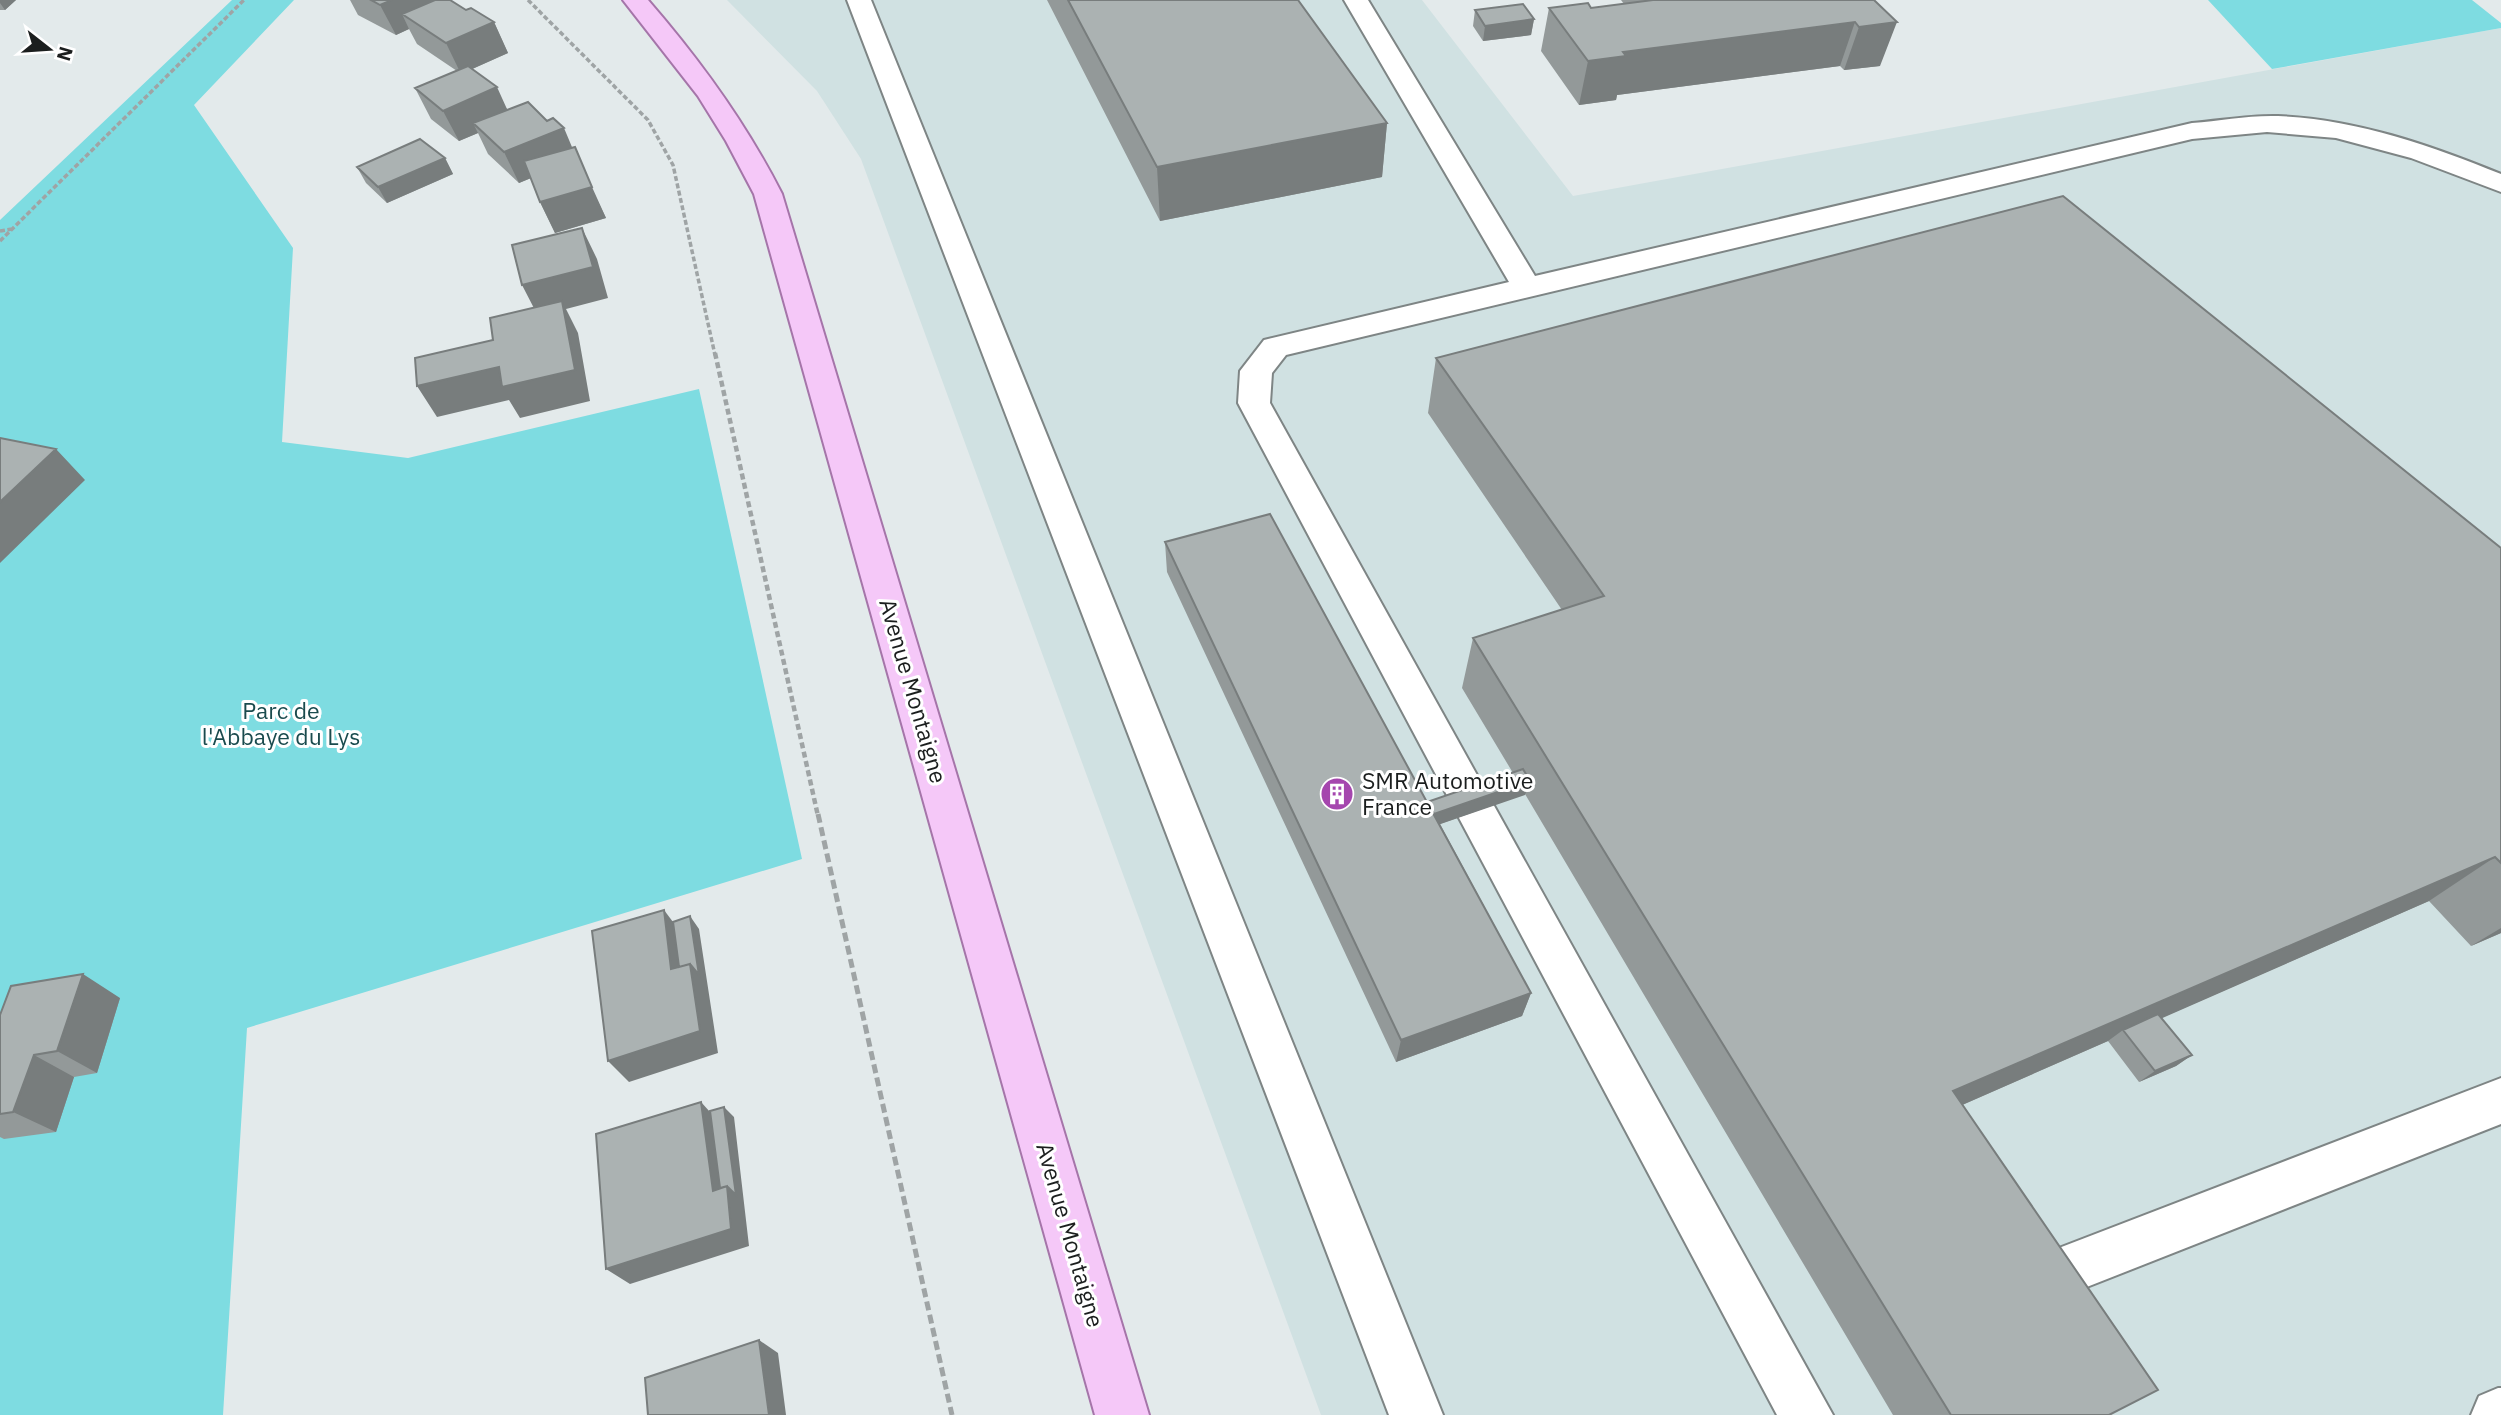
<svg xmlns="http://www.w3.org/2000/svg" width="2501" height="1415" viewBox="0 0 2501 1415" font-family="'IBM Plex Sans',sans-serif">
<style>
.built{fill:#d0e1e2}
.green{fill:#7edce1}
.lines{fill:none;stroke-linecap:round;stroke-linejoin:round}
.lane-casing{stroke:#7e8585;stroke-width:4}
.primary-casing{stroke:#a575a9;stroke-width:4}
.path-far2{stroke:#9fa4a5;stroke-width:3.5;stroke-dasharray:5 2.5;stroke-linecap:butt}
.path-far1{stroke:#9fa4a5;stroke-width:4.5;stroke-dasharray:6 3.5;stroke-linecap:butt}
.path{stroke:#9fa4a5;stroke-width:5;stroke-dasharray:9 4.5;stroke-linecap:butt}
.lane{fill:#fff;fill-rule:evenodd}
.primary{fill:#f5c8f8;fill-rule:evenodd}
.wall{fill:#939999}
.shaded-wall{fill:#787d7d}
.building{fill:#abb2b2;stroke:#787d7d;stroke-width:2}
.labels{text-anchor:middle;stroke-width:6;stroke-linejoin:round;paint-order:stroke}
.street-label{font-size:23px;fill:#1b1e1e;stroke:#fff}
.park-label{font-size:23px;fill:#1a4b4e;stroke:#fff}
.poi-label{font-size:23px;fill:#1b1e1e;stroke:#fff;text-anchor:start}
</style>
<rect width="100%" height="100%" fill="#e3eaeb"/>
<path class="built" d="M727 0H1422L1573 196 2501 28V1415H1321L861 159 817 91Z"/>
<path class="green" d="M232 0H294L194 105 293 248 282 442 408 458 699 389 802 859 247 1028 223 1415H0V220Z
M2208 0H2472L2501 23V28L2272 69Z"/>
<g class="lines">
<defs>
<path id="lane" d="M847 0H871L1443 1415H1389Z
M1344 0H1368L1535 276 2192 123C2220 121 2249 115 2278 116 2355 119 2430 145 2501 174V192L2411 158 2336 138 2267 132 2192 139 1286 355 1272 373 1270 403 1833 1415H1777L1238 403 1240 371 1264 340 1509 282Z
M2501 1078V1124L2069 1294 2051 1287 2044 1269 2051 1251Z
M2498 1388H2501V1415H2471L2479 1396Z"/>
<path id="primary" d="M623 0H648C700 60 746 123 782 194L1149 1415H1095L754 194 726 141 698 96Z"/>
</defs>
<use href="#lane" class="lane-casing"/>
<use href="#primary" class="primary-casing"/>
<path class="path-far2" d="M528 0 648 120 673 165 715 355
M0 231 12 229
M0 241 244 0"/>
<path class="path-far1" d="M715 353 818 816"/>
<path class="path" d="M818 814 952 1415"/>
<use href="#lane" class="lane"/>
<use href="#primary" class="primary"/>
</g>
<path class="wall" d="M0 0H16L5 10H0Z
M350 0H450L466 10 494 22 508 53 472 69 507 109 572 148 606 218 555 233 540 202 531 178 519 183 488 154 478 133 459 141 431 119 415 88 457 71 417 44 409 29 396 35 358 15Z
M1047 0H1298L1387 123 1382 177 1160 221Z
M1621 0H1874L1880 66 1844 70 1840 66 1617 95 1616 100 1579 105 1541 51 1549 8H1591L1624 4Z
M1475 10 1534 19 1531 35 1483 41 1473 26Z
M445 158 453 174 387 203 366 183 357 167Z
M1436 358 2501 548V933L2471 946 2429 901 2161 1018 2192 1055 2176 1066 2139 1082 2108 1041 1962 1105 2109 1415H1893L1525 794 1440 824 1531 993 1522 1016 1396 1062 1167 572 1165 542 1427 802 1513 773 1462 688 1473 638 1562 610 1428 413Z
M120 998 97 1073 74 1077 56 1132 4 1139 0 1137V1015Z"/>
<path class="shaded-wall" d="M0 0H16L5 10 0 3Z
M392 0H436L402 14 409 29 396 35 380 5Z
M1534 19 1531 35 1483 41 1485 26Z
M494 22 508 53 461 74 446 43Z
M1855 22 1840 66 1617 95 1616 100 1579 105 1588 61 1623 52Z
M1897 22 1880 66 1844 70 1859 27Z
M497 87 511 118 473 123 478 133 459 141 443 111Z
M1387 123 1382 177 1160 221 1157 167Z
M564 128 577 159 519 183 504 152Z
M445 158 453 174 387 203 378 187Z
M592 187 606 218 555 233 540 202Z
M582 228 597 259 608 298 566 309 578 333 590 401 520 418 509 400 437 417 417 386 538 316 522 285Z
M56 449 85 480 0 563V502Z
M1530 781 1525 795 1423 830 1426 816Z
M2495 857 2429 901 2126 1034 2123 1030 2108 1041 1912 1127 1953 1091Z
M664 910 682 934 690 964V916L699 929 718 1053 629 1082 608 1061Z
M2501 928V933L2471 946Z
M83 974 120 998 97 1073 57 1051Z
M1531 993 1522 1016 1396 1062 1401 1040Z
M34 1055 74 1077 56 1132 13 1112Z
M2192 1055 2176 1066 2139 1082 2155 1071Z
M701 1102 719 1122 724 1107 734 1117 749 1246 630 1284 606 1269 713 1191Z
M759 1340 778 1353 786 1415H769Z"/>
<path class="building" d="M371 0H392L380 5Z
M435 0H450L466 10 471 8 494 22 446 43 402 14Z
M1068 0H1298L1387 123 1157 167Z
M1653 0H1874L1897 22 1859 27 1855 22 1623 52 1626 56 1588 61 1549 8 1588 3 1591 8Z
M1523 4 1534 19 1485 26 1475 10Z
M468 66 497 87 443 111 415 88Z
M528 102 547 121 553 118 564 128 504 152 473 123Z
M420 139 445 158 378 187 357 167Z
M575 147 592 187 540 202 524 161Z
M2063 196 2501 548V863L2495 857 1953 1091 2158 1390 2109 1415H1951L1473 638 1604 596 1436 358Z
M582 228 593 267 522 285 512 245Z
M562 301 575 370 502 387 499 367 417 386 415 358 493 340 490 318Z
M0 438 56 449 0 502Z
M1270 514 1531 993 1401 1040 1165 542Z
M1523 769 1530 781 1434 814 1427 802Z
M664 910 671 969 690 964 700 1031 608 1061 592 931Z
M690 916 699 975 690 964 679 967 673 922Z
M83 974 57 1051 34 1055 13 1112 0 1114V1015L11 986Z
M2158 1014 2192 1055 2155 1071 2123 1030Z
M701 1102 713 1191 727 1186 731 1229 606 1269 596 1134Z
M724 1107 736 1195 727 1186 720 1188 710 1111Z
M759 1340 769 1415H648L645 1378Z"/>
<defs>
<symbol id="building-disc" viewBox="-11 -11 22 22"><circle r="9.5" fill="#a546ae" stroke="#fff"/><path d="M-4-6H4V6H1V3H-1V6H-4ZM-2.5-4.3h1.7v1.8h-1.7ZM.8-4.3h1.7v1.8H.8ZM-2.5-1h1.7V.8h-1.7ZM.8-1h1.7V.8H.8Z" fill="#fff"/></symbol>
</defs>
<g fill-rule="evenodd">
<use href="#building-disc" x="1318" y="775" width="38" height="38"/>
</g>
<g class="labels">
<g class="street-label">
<text transform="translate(913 691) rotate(74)" y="8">Avenue Montaigne</text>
<text transform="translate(1070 1235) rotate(74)" y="8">Avenue Montaigne</text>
</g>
<g class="park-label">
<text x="281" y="719">Parc de<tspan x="281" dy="26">l'Abbaye du Lys</tspan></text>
</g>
<g class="poi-label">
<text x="1362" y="789">SMR Automotive<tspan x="1362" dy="26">France</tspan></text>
</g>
</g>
<g transform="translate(49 49) rotate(107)" stroke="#ffffff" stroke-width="5" paint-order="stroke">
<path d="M0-5L12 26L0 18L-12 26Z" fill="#1b1e1e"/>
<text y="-10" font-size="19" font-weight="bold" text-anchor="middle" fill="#1b1e1e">N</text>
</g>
</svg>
